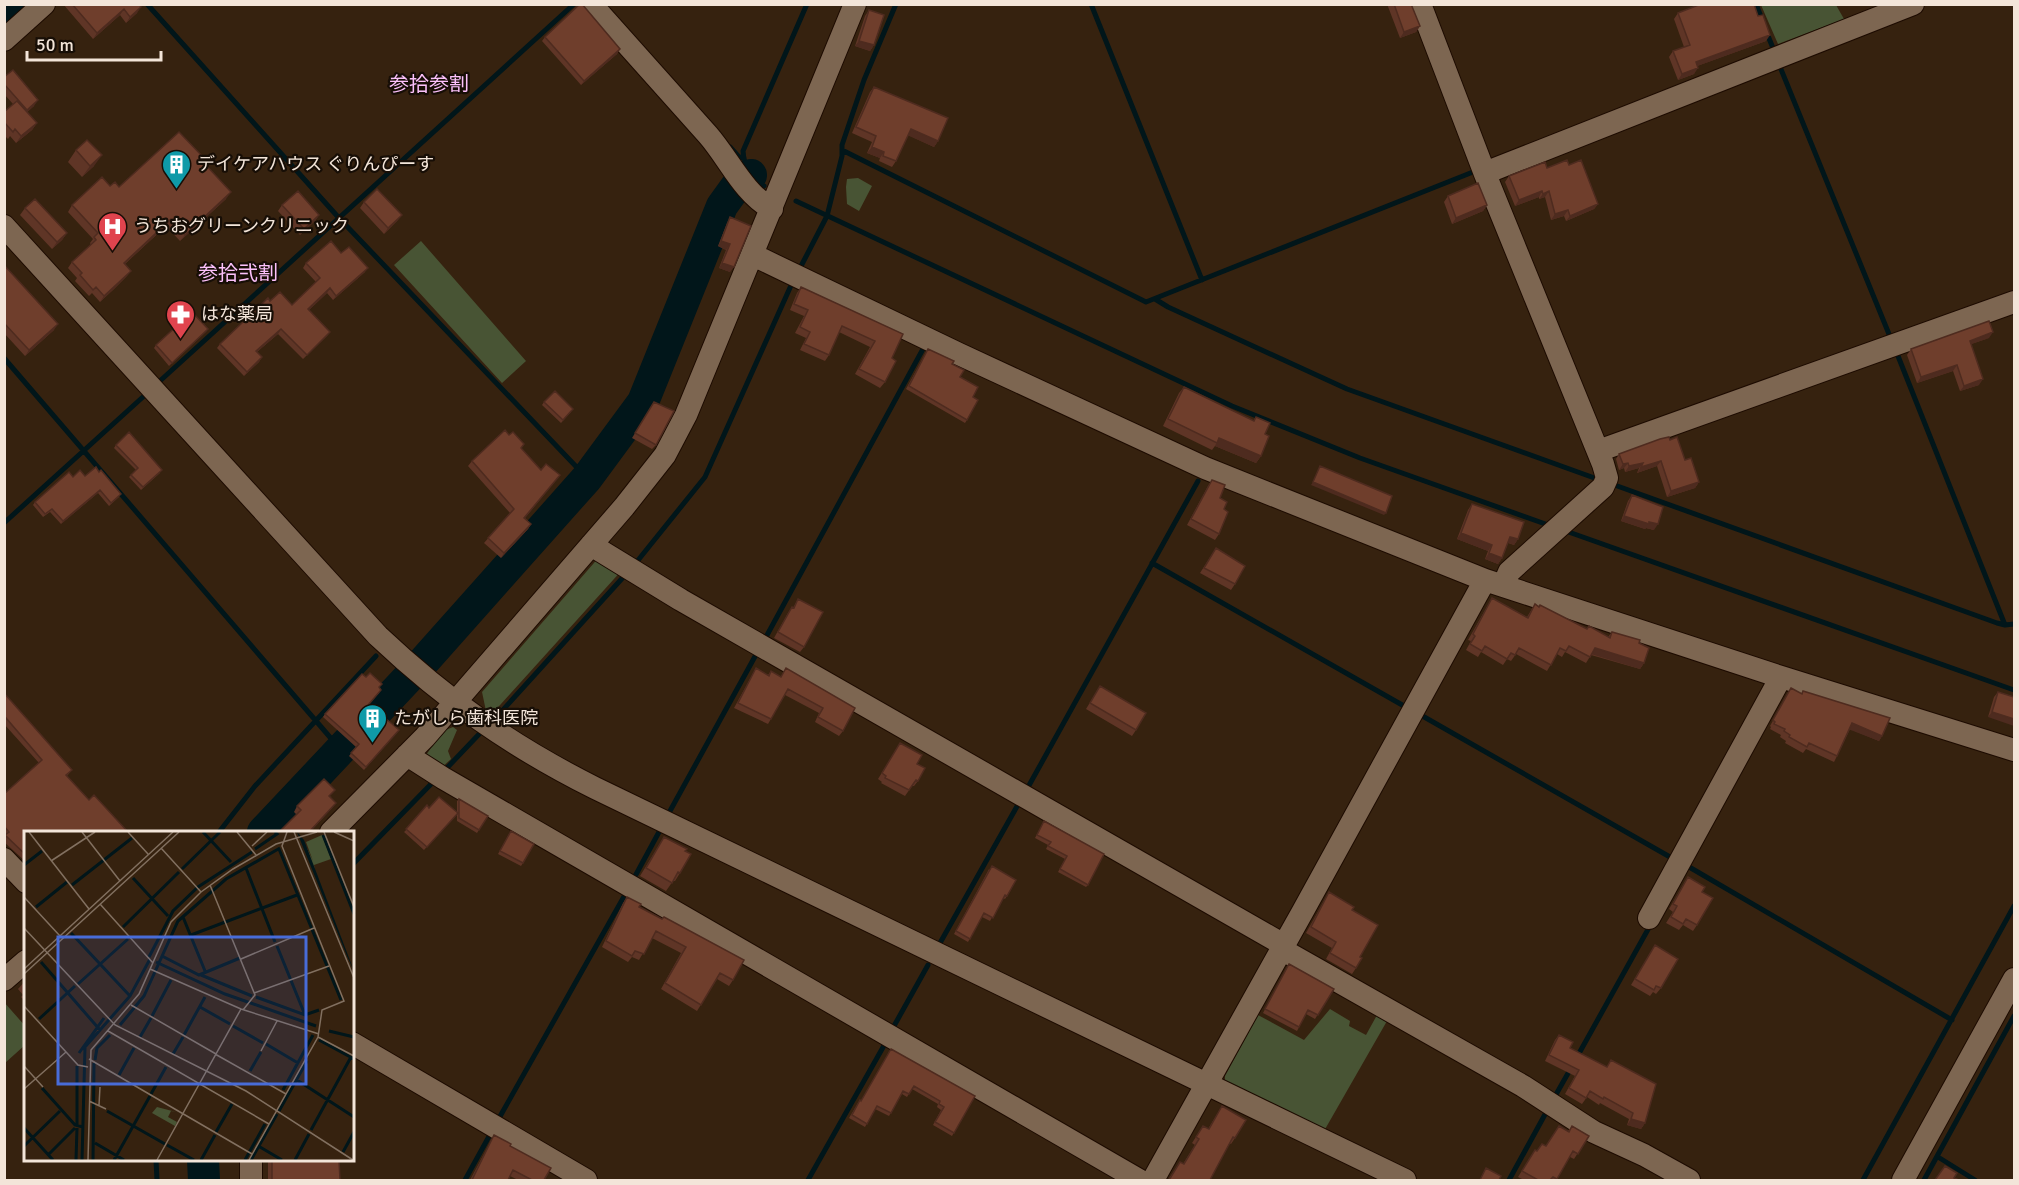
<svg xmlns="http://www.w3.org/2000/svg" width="2019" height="1185" viewBox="0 0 2019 1185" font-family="Signika,'Noto Sans JP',sans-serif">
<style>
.green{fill:#485434}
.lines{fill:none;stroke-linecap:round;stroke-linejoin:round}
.stream{stroke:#01161a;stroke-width:5}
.river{stroke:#01161a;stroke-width:32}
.minor-casing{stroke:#1d0b00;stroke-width:24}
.minor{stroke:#7d6651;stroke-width:22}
.wall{fill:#5f3526}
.shaded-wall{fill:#4e2b1f}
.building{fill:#6f3e2c;stroke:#4e2b1f;stroke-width:1.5}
.labels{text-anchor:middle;stroke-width:4.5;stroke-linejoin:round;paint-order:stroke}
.poi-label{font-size:18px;fill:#f3e5d9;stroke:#170e06;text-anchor:start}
.neighbourhood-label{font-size:20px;fill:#fcc1fb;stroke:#170e06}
.inset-river{fill:none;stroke:#01161a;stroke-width:3}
.inset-road{fill:none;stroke:#827060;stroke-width:1.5}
.view{fill:#486cd8;fill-opacity:0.15;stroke:#486cd8;stroke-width:3}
.inset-edge{fill:none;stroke:#f3e5d9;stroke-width:3}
</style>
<rect width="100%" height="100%" fill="#36220f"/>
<path class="green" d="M1761 5H1836L1844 19 1778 44Z
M858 178 872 186 859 211 847 204 846 187 847 179Z
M421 241 526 361 502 383 394 265Z
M600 556 623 569 491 715 486 711 482 692Z
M453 727 457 730 448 751 451 759 439 770 426 755 443 731Z
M4 1002 26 1027 25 1045 5 1063Z
M1330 1009 1350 1021 1349 1026 1366 1035 1377 1015 1387 1021 1324 1131 1225 1082V1076L1258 1015 1304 1040Z"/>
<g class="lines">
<path class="stream" d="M147 4 339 218 587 478
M1091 4 1202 280
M1756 4 1763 22
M1766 31 1775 53
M1778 62 1891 339
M730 147 739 157 744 158
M842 150 1146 302 1478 170
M764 186C750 179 744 166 743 151L807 4
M796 201 1232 406 1360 458 1551 526
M799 270 827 216 842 156V145L864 80 896 4
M1155 299 1168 307 1347 389 1600 480
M1896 351 2005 625
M4 358 341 750
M161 380 574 4
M1609 483 1997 623 2005 625 2014 624
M4 523 144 396
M1563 530 2014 690
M1152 563 1404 706
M635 564 705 477 793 281
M766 637 923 349
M1419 714 1670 857
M492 722 627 573
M444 771 483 730
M1027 789 1198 481
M670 811 758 651
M219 832 255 786 376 656
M1684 864 1952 1020
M352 865 435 780
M633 880 659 832
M940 943 1020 801
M894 1026 928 965
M1577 1057 1651 924
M1554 1098 1571 1068
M498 1120 626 893
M1938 1157 1975 1180
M156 1160 157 1180
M465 1180 492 1131
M808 1180 886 1042
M1509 1180 1548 1109
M1863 1180 2014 906
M1924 1180 2014 1016"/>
<path class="river" d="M4 14 15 4
M263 832 425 660 587 478 643 402 722 206 735 188 751 175
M203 1160 204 1180"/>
<defs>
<path id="minor" d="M591 4 708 135C729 159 743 193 772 209
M1420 4 1485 174 1603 464 1607 478 1603 487 1509 572 1503 586
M4 40 44 4
M1485 174 1495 169 1913 4
M4 226 378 636C446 700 511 746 595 788L1405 1180
M753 255 959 354 1205 468 1485 580 1781 677 2014 750
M1598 451 2014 302
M591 545 681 600 1284 945
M407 755 443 778 1139 1180
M331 832 425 737 624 507 665 455 686 415 855 4
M4 859 26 882
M1649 918 1781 677
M1281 949 1523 1086 1594 1132 1644 1155 1689 1180
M4 980 26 961
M352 1043 586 1180
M251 1160V1180
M1153 1180 1303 911 1485 580
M1903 1180 2014 979"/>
</defs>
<use href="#minor" class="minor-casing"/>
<use href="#minor" class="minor"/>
</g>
<path class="wall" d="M63 4H139L137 13 126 23 120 15 93 39Z
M1387 4H1411L1420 26 1416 32 1400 38Z
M869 10 874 45 870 51 855 46 865 16Z
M1678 13 1766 41 1697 66 1694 74 1678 80 1669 57 1673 51 1684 47 1674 19Z
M545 37 620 49 617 54 581 85 542 41Z
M4 77 34 106 27 112 37 123 32 130 16 143 10 136 8 139 4 135V112L13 104 4 94Z
M874 87 938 141 934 147 908 135 896 161 892 167 879 161 880 158 867 153 872 142 852 133 870 92Z
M76 150 94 166 82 177 68 162Z
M205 159 203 162 226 199 180 241 166 226 125 264 131 271 126 277 113 290 100 302 92 293 89 296 75 281 77 278 68 268 72 262 91 245 90 243 93 239 68 212 72 205 110 186 119 187Z
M1569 165 1598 204 1594 209 1566 221 1564 216 1551 220 1545 197 1539 199V197L1515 206 1505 182 1509 176Z
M1448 196 1487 205 1483 211 1452 224 1444 202Z
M364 202 402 215 397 221 384 234 360 208Z
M282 205 319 215 315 221 300 235 278 211Z
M25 208 67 233 62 240 52 249 20 215Z
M730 217V272L719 268 726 250 718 246 727 223Z
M341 253 365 272 333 300 327 293 309 310 330 332 327 336 303 359 278 334 257 352 262 357 259 362 244 376 217 348 220 344 270 301 292 305 316 282 303 268 306 263Z
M4 265 54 330 25 356 4 333Z
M801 287 903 334 892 358 885 382 880 388 855 374 870 347 839 332 829 355 825 361 800 350 806 338 795 333 804 316 790 310 797 293Z
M208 329 169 366 154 348 156 345Z
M1989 338 1971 344 1979 385 1960 391 1953 371 1917 383 1907 355 1911 349Z
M928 349 952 364 973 397 967 420 965 423 906 389Z
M1184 387 1253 421 1256 417 1265 434 1261 456 1256 463 1215 446 1212 450 1163 426 1179 393Z
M544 402 571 412 561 423 542 405Z
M654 402 656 445 652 449 632 438Z
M509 435 524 444 521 448 541 470 560 475 525 518 531 524 528 529 501 558 484 543 510 513 468 466 472 461Z
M1670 440 1685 460 1699 482 1695 488 1667 497 1657 466 1637 473 1639 468 1625 472 1624 468 1619 470 1616 459 1619 454Z
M116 445 160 473 141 490 129 477 136 470 114 448Z
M85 476 119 497 109 506 98 493 61 524 50 512 43 517 33 505 35 502 73 477Z
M1212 480 1220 498 1224 509 1219 534 1215 540 1187 525 1208 486Z
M1632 495 1654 530 1646 528 1645 529 1621 521 1628 501Z
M1472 504 1518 539 1514 545 1508 543 1502 558 1498 564 1485 559 1488 551 1457 539 1468 510Z
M1216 548 1235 584 1231 590 1200 573Z
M1492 598 1527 617 1535 604 1587 629 1608 637 1612 632 1639 643 1644 663 1640 669 1591 655 1586 663 1565 652 1562 657 1557 654 1547 671 1516 654 1511 661 1507 659 1503 665 1481 652 1478 657 1466 650 1471 641 1468 640Z
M798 599 804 647 800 652 774 638 788 613 792 607 793 608Z
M756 668 768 675 771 671 781 677 786 668 843 731 839 736 815 722 819 713 785 695 768 724 734 708Z
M1100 686 1136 730 1132 736 1086 709Z
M379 688V693L369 704 399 730 364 770 349 756 356 747 323 717 325 714Z
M1791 688 1801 694 1803 691 1882 736 1879 741 1850 729 1837 756 1834 762 1806 749 1803 753 1785 743 1786 741 1780 737 1781 735 1770 729 1771 727 1770 726Z
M1998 692 2014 697 1988 717 1994 697Z
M4 693 72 770 67 776 89 800 128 832H26V862L4 842V837L6 835 4 834V794L39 763 4 724Z
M900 743 917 764 918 781 914 786H912L905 796 881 783 882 782 878 779Z
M332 796 330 797 332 808 310 832H279L297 815 294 812 297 806Z
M459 799 488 816 477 833 457 821V814L424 850 404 832 429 808 457 812V801Z
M1044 821 1088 885 1086 887 1058 872 1065 859 1046 849 1048 845 1035 838Z
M509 834 523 863 521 866 498 854Z
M664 837 685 851 680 873 675 881H673L666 891 640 876Z
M989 869 1007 896 1005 899 1003 898 990 921 982 917 968 942 954 934Z
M1688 877 1702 892 1697 925 1693 931 1683 925 1679 930 1666 923 1673 912 1669 909Z
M1329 892 1352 910 1356 968 1352 974 1326 959 1332 948 1306 933Z
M627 897 733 980 729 986 717 979 697 1011 661 989 681 953 652 938 639 960 632 957 628 962 602 947 623 903Z
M1655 945 1661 988 1656 994 1653 992 1650 996 1631 985Z
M1289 964 1334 989 1315 1019 1306 1014 1297 1031 1263 1013Z
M26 980V1002L21 997 23 995 18 989Z
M1559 1035 1570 1048 1607 1067 1611 1060 1645 1123 1641 1129 1627 1125 1629 1119 1600 1103 1599 1105 1587 1097 1582 1104 1565 1094 1575 1076 1545 1061 1555 1040Z
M889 1052 975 1096 952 1136 933 1125 941 1110 937 1107 938 1104 912 1089 907 1097 902 1094 889 1116 875 1109 865 1127 849 1118 858 1103 861 1101Z
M1222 1106 1235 1138 1231 1144 1229 1143 1210 1180H1211H1168L1180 1162 1183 1164 1195 1145 1192 1143 1203 1126 1208 1129Z
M1572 1126 1589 1136 1574 1159 1570 1157 1556 1180H1524L1518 1177 1535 1150 1537 1151 1546 1146 1568 1131Z
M494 1135 510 1146 544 1180H518L510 1176 508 1180H470L491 1141Z
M268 1160H339L340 1180H268Z"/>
<path class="shaded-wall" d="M141 7 137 13 126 23 130 17Z
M124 9 120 15 93 39 97 33Z
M1420 26 1416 32 1400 38 1404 32Z
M1770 35 1766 41 1692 68 1696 62Z
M859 41 874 45 870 51 855 46Z
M620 49 617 54 581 85 584 81Z
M1698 68 1694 74 1678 80 1682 74Z
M38 100 34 106 23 116 27 110Z
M37 123 32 130 16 143 21 136Z
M911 129 938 141 934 147 907 135Z
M872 147 884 152 880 158 867 153Z
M102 155 94 166 82 177 90 166Z
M1542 191 1539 197 1515 206 1519 200Z
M1549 191 1545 197 1539 199 1543 194Z
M231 192 226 199 180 241 185 235Z
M1598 204 1594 209 1566 221 1570 216Z
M1487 205 1483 211 1452 224 1456 218Z
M1568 210 1564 216 1551 220 1555 214Z
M319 215 315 221 300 235 304 229Z
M402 215 397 221 384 234 388 228Z
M171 219 166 226 119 269 124 263Z
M67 233 62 240 52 249 57 242Z
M721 241 730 244 726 250 718 246Z
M722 263 734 267 730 272 719 268Z
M368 268 365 272 333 300 336 296Z
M131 271 126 277 100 302 104 296Z
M330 288 327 293 305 314 308 309Z
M58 324 54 330 25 356 29 350Z
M208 329 206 332 169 366 172 363Z
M281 329 278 334 253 355 256 351Z
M1993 332 1989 338 1966 346 1970 341Z
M262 357 259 362 244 376 247 372Z
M1957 365 1953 371 1917 383 1921 377Z
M1983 379 1979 385 1960 391 1964 386Z
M1219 438 1261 456 1256 463 1215 446Z
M1661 461 1657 466 1637 473 1641 467Z
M1628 463 1624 468 1619 470 1623 464Z
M1643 463 1639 468 1625 472 1629 466Z
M1313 482 1386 513 1384 515 1311 485Z
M1699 482 1695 488 1667 497 1671 491Z
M100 490 98 493 61 524 63 521Z
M1624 516 1649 522 1658 524 1654 530 1646 528 1645 529 1621 521Z
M531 524 528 529 501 558 504 553Z
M1461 533 1492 545 1488 551 1457 539Z
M1510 537 1518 539 1514 545 1506 542Z
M1489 553 1502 558 1498 564 1485 559Z
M1595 648 1644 663 1640 669 1591 654Z
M1992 712 2014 719V726L1988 717Z
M1852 723 1882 736 1879 741 1848 729Z
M336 803 332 808 310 832H309Z
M1631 1119 1645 1123 1641 1129 1627 1125Z"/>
<path class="building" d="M72 4H139L141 7 130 17 124 9 97 33Z
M580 4H582L620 49 584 81 545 37Z
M1394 4H1411L1420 26 1404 32Z
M1701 4H1754L1758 16 1763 15 1770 35 1696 62 1698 68 1682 74 1673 51 1690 45 1678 13Z
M869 10 884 15 874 45 859 41Z
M13 70 38 100 27 110 4 84V77Z
M874 87 948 118 938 141 911 129 896 161 883 156 884 152 872 147 876 136 856 127Z
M17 101 37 123 21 136 15 129 13 132 4 122V112Z
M179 132 205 159 202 161 231 192 185 235 171 219 124 263 131 271 104 296 96 287 93 290 80 275 82 273 72 262 96 240 94 237 98 233 72 205 102 177 110 186 115 182 119 187Z
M87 140 102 155 90 166 76 150Z
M1567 160 1569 165 1581 160 1598 204 1570 216 1568 210 1555 214 1549 191 1543 194 1542 191 1519 200 1509 176 1545 162 1547 168Z
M1478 183 1487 205 1456 218 1448 196Z
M377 189 402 215 388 228 364 202Z
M298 191 319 215 304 229 282 205Z
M35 199 67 233 57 242 25 208Z
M730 217 751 226 734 267 722 263 730 244 721 241Z
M331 241 341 253 349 247 368 268 336 296 330 288 308 309 330 332 307 355 281 329 256 351 262 357 247 372 220 344 268 298 270 301 280 292 292 305 320 278 306 263Z
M4 265 58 324 29 350 4 323Z
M801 287 903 334 892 358 896 361 885 382 859 369 875 341 842 326 829 355 804 344 810 332 800 327 808 310 794 304Z
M192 312 208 329 172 363 156 345Z
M1989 321 1993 332 1970 341 1983 379 1964 386 1957 365 1921 377 1911 349Z
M928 349 954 361 952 364 964 370 960 377 978 387 973 397 978 400 967 420 909 386Z
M1184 387 1254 421 1256 417 1270 423 1265 434 1269 436 1261 456 1219 438 1217 443 1168 419Z
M555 391 573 409 563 420 544 402Z
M654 402 674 411 656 445 635 433Z
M505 430 509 435 513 432 524 444 521 448 541 470 546 464 560 475 524 518 531 524 504 553 488 538 514 509 472 461Z
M129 432 162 470 143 487 131 475 138 468 116 445Z
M1669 437 1670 440 1677 437 1685 460 1691 458 1699 482 1671 491 1661 461 1641 467 1643 463 1629 466 1628 463 1623 464 1619 454 1660 439Z
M1320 466 1392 496 1386 513 1313 482Z
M96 467 99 472 101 470 121 494 111 503 100 490 63 521 52 509 45 514 35 502 69 472 73 477 80 470 85 476Z
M1212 480 1225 485 1220 498 1227 502 1224 509 1228 512 1219 534 1191 519Z
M1632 495 1663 507 1658 524 1649 522V524L1624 516Z
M1472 504 1524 522 1518 539 1510 537 1502 558 1489 553 1492 545 1461 533Z
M1216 548 1245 566 1235 584 1204 568Z
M1492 598 1528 618 1535 604 1539 607 1540 605 1587 629 1589 626 1610 638 1612 632 1640 640 1639 643 1649 648 1644 663 1595 648 1590 657 1569 646 1566 651 1560 648 1551 665 1519 648 1515 655 1511 653 1507 659 1485 646 1482 651 1470 644 1475 636 1473 634Z
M798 599 823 612 804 647 778 632 792 607 794 608Z
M756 668 769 676 771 671 781 677 786 668 855 708 843 731 818 717 823 708 788 689 771 719 738 703Z
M370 673 382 684 379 687 381 690 369 704 399 730 366 767 351 753 359 744 325 714 362 674 366 677Z
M1100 686 1146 713 1136 730 1090 703Z
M1791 688 1802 694 1803 691 1890 718 1882 736 1852 723 1837 756 1809 743 1807 747 1789 737 1790 735 1784 731 1785 729 1774 724 1775 722 1773 720Z
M1998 692 2014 697V719L1992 712Z
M4 693 72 770 66 775 89 800 94 795 128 832H26V855L5 835 9 832 4 826V794L42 760 6 718 4 719Z
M900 743 922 755 917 764 925 768 918 781 916 780 909 790 885 778 886 776 882 773Z
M324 779 335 790 329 796 336 803 309 832H279L301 810 297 806Z
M439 797 458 813 427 847 406 829 427 805 429 808Z
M459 799 488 816 479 830 459 818Z
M1044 821 1104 854 1088 885 1060 869 1067 856 1048 846 1051 842 1037 835Z
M511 831 534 844 523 863 500 851Z
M664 837 687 849 685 851 691 854 680 873 678 872 672 883 646 868Z
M992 866 1016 880 1007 896 1005 895 993 918 984 913 970 939 956 931Z
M1688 877 1705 887 1702 892 1713 898 1697 925 1686 919 1683 924 1671 917 1677 906 1673 904Z
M1329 892 1354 907 1352 910 1378 925 1360 957 1362 958 1356 968 1330 953 1336 942 1311 927Z
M627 897 641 904 639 907 662 919 664 917 744 960 733 980 720 973 701 1005 665 983 686 947 656 931 644 954 635 951 632 956 606 941Z
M1655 945 1678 959 1661 988 1656 986 1654 990 1635 979Z
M1289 964 1334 989 1318 1015 1308 1010 1299 1027 1265 1009Z
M1559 1035 1573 1042 1570 1048 1607 1067 1611 1060 1656 1084 1645 1123 1631 1119 1633 1113 1604 1097 1603 1099 1590 1091 1586 1098 1569 1088 1579 1070 1549 1055Z
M891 1049 975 1096 954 1133 935 1122 944 1107 939 1104 940 1101 914 1086 909 1094 903 1091 891 1113 877 1106 867 1124 852 1115 860 1100 861 1101Z
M1222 1106 1246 1120 1235 1138 1233 1137 1210 1180H1211H1169L1180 1162 1184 1164 1199 1139 1196 1137 1203 1126 1209 1129Z
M1559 1126 1569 1132 1572 1126 1589 1136 1578 1154 1573 1151 1557 1179 1553 1177 1550 1180H1538L1522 1171 1535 1150 1537 1151 1542 1144 1546 1146Z
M494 1135 511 1144 510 1146 551 1168 544 1180H532L513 1170 508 1180H472Z
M272 1160H339L340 1180H272Z
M1945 1166 1957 1173 1954 1178 1959 1180H1935Z
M1486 1168 1501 1176 1499 1180H1480Z"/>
<defs>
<symbol id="building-pin" viewBox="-11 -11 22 30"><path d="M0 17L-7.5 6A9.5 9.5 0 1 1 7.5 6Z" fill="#0f9aa8" stroke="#170e06"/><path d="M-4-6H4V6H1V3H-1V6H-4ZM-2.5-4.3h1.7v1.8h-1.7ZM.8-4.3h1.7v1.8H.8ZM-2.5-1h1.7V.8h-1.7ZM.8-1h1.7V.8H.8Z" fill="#fff"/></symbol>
<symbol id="hospital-pin" viewBox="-11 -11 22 30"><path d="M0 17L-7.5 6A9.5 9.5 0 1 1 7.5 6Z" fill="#e0444e" stroke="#170e06"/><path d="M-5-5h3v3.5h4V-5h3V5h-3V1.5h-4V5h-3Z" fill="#fff"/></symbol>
<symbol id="pharmacy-pin" viewBox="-11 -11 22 30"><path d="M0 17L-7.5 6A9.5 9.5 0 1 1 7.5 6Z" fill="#e0444e" stroke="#170e06"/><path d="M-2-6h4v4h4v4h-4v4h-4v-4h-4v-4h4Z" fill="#fff"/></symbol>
</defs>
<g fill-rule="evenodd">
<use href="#building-pin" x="160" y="148" width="33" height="45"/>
<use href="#hospital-pin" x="96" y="210" width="33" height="45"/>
<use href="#pharmacy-pin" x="164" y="298" width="33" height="45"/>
<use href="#building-pin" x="356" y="702" width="33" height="45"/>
</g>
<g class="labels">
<g class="poi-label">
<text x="197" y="170">デイケアハウス ぐりんぴーす</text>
<text x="134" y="232">うちおグリーンクリニック</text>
<text x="201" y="320">はな薬局</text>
<text x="394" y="724">たがしら歯科医院</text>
</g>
<g class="neighbourhood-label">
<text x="429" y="91">参拾参割</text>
<text x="238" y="280">参拾弐割</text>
</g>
</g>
<g transform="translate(24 831)">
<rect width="330" height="330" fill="#36220f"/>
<path d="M298 4 307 28 290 34 291 40 280 11 289 30 282 11ZM133 276 152 281 147 280 144 286 153 291 151 295 128 282Z" fill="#485434"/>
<path d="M273 1 280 9 330 140 323 125Z" fill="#01161a"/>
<path class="inset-river" d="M179 1 207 31M299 4 330 83M231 18 253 3 251 1M255 18 317 169M0 34 18 20M222 37 251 111M158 38 196 1M109 47 144 85M48 54 108 7M12 76 43 51M159 86 181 140M99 96 155 41M47 102 106 165M167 104 273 64M253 115 281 184M138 125 175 144 216 127M125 126 149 80 174 56 228 21M17 131 76 199M132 131 201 163 292 195M177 144 228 165M54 153 104 108M232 166 281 184 295 179M176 176 206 193M128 185 147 149M15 188 51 155M96 194 120 165 154 90 202 48 256 17M209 195 239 212M305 200 330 206M160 204 181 166M116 206 127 187M295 209 330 228M242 213 274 232M55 222 80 187M149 223 159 206M71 229 73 217 86 204M53 235V296M226 240 237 221M95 244 110 217M273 249 330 286M18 257 51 294 59 296M259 259 289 204M127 263 142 236M83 280 141 313M255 280 283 230M0 297 29 329M287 299 327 226M192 301 208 273M71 312 100 329M143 314 170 329M0 315 36 280M236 316 258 329M319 321 330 301M25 323 51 297M52 329 53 297M58 329 61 216 106 165 126 128M69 329 70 232M90 329 126 265M177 329 191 304M221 329 241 293M227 329 253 283M271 329 285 303"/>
<path class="inset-road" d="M5 1 65 78M58 1 96 50M104 1 124 23M213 1 232 24M270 1 330 147M300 1 330 76M310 1 330 10M228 15 243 1M137 17 177 61M27 30 71 1M186 54 231 164 219 179M0 66 36 105M76 73 129 132M0 97 91 194 222 260 329 329M217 128 290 97M0 138 149 1M126 138 217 178 295 203M0 143 155 1M230 162 305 135M107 174 192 223M0 175 54 234 64 236M84 200 245 293M294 206 330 225M237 220 253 190M191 223 262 263M65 228 228 323M0 235 19 256M0 258 42 221M65 270 82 278M75 274 76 256M64 329 67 219 115 163 147 91 177 61 209 38 252 13 293 1M133 329 217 178M225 329 294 206 298 179 320 170 258 15 263 1"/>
<path class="view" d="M34 106H282V253H34Z"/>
<rect width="330" height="330" class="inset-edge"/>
</g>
<rect width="2019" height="1185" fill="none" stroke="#f3e5d9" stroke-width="12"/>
<path d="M27 51v9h134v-9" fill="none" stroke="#f3e5d9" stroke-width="3"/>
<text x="36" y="51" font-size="18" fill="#f3e5d9" stroke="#170e06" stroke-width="4.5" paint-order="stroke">50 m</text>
</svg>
